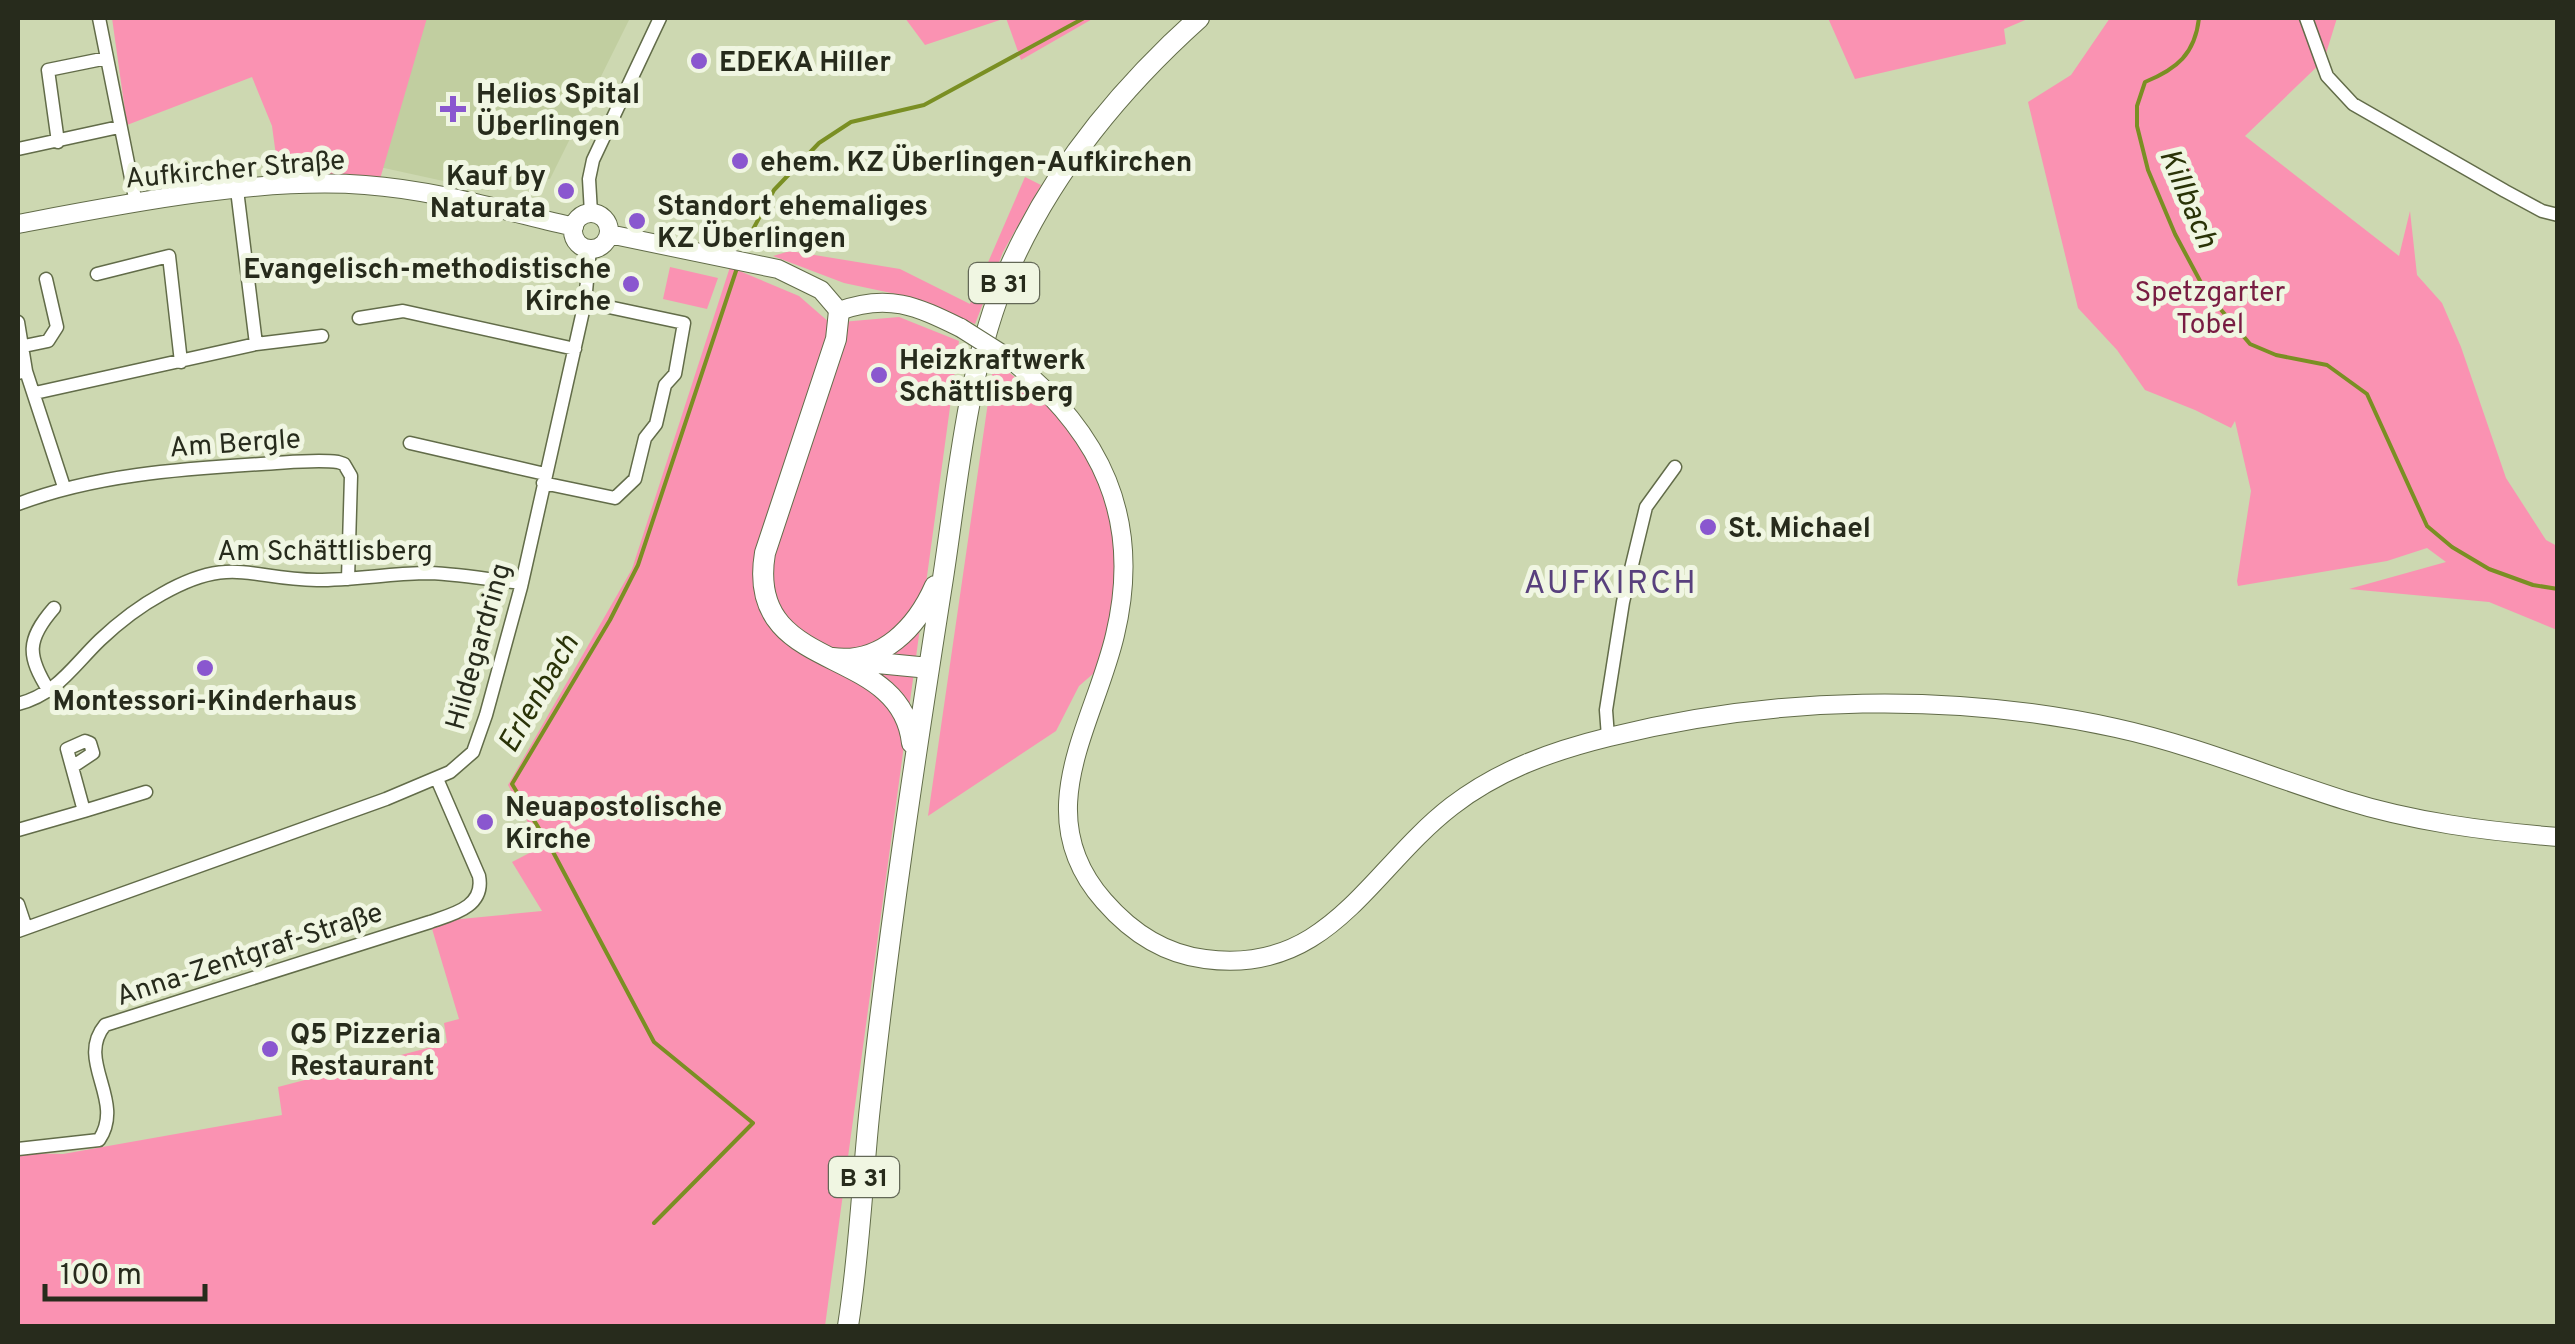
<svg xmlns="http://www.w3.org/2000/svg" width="2575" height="1344" viewBox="0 0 2575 1344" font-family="Overpass,sans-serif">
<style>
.built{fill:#c1cea0}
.green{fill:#fa92b2}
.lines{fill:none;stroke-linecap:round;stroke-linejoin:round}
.stream{stroke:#7a8f23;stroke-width:4}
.street-casing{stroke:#626c49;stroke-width:15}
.secondary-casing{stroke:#626c49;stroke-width:20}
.primary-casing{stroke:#626c49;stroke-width:22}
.street{stroke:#fff;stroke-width:12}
.secondary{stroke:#fff;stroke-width:18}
.primary{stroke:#fff;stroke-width:20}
.secondary-bridge-casing{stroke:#626c49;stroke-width:20;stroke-linecap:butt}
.secondary-bridge{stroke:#fff;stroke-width:18}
.poi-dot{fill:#8a57cf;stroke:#f0f6e2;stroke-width:4}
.labels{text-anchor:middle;stroke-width:10;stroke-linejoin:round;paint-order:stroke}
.shield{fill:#f0f6e2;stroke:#636857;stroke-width:2.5}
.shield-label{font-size:25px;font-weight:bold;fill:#272b1c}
.poi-label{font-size:28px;font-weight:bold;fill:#272b1c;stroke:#f0f6e2;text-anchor:start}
.street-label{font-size:28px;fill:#272b1c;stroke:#f0f6e2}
.park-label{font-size:28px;fill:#781c42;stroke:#f0f6e2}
.water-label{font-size:30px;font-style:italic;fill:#2a3307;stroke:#f0f6e2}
.quarter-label{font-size:32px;letter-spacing:2.5px;fill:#58407d;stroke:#f0f6e2}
</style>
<rect width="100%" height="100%" fill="#cdd8b1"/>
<path class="built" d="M307 18H630L550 179 510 182 511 164 504 162 489 191 384 168 347 166Z"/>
<path class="green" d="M112 18H427L380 179 279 178 272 126 252 77 127 125Z
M905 18H1094L1021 60 1006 18 925 45Z
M1828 18H2030L2004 29 2006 44 1855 79Z
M2110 18H2337L2324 60 2245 136 2399 256 2410 211 2417 275 2442 303 2461 347 2506 478 2546 540 2557 546V630L2489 602 2349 589 2446 562 2427 548 2387 561 2238 586 2237 581 2251 491 2235 421 2231 428 2195 410 2145 390 2117 350 2078 308 2028 102 2071 75Z
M1025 177 1041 185 1003 252 975 324 910 297 844 283 773 256 790 251 900 269 970 304Z
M670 267 718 278 707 309 663 299Z
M730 267 799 296 830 323 899 317 959 341 825 1326H18V1153L63 1154 282 1115 278 1087 447 1043 444 1023 459 1019 430 922 542 911 512 862 541 847 508 785 632 569Z
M994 361 1042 398 1069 428 1094 467 1117 539 1112 614 1094 673 1079 686 1056 731 928 816Z"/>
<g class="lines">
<path class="stream" d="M2199 18C2195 54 2177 69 2145 82L2137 106V126L2148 170 2175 234 2206 292 2250 344 2276 355 2327 365 2367 394 2427 526 2452 547 2489 569 2533 585 2558 589
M743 248 774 190 819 143 851 122 924 105 1084 18
M654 1223 753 1123 654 1042 552 850 512 784 610 620 638 565 737 268"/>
<defs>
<path id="street" d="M99 18 136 203
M2306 18 2327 76 2353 104 2505 191 2542 211 2558 215
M58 142 48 70 107 58
M18 149 119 127
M237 190 256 344
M591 213 589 179 593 160 660 18
M97 274 169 256 181 362
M359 318 403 311 575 349
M18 322 26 371 18 373
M24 346 48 341 57 327 46 279
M26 371 64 487
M35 393 256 344 322 336
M410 443 545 474
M543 483 615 498 635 479 645 438 656 424 665 385 675 374 684 323 585 302
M18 504C94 475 179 469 261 464 286 463 313 459 338 462L344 464 351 476 348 579
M49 691C27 656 26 640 54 608
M18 704C57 694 73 666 100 640 118 623 140 606 162 594 231 555 248 579 317 580 352 580 388 574 423 573 456 573 490 580 522 583
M1608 737 1606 710 1623 602 1646 507 1675 467
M84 811 146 792
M18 830 84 811 67 749 85 741 90 743 93 753 72 767
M18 904 26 928
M18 931 386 799 450 772 473 752 486 715 521 587 585 302 590 249
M18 1149 99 1140C126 1100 75 1061 105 1025L430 922C453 914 485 907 479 876L437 779"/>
<path id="secondary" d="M573 231a18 18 0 1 1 36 0a18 18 0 1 1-36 0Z
M18 224C123 204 258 177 365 185 436 190 505 211 574 227
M609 234 778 269 821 290 839 311C888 293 916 306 961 328
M1010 359C1101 432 1143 518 1115 635 1094 725 1027 814 1104 901 1131 932 1164 954 1205 959 1329 976 1369 870 1452 806 1499 770 1552 751 1609 737 1773 696 1952 692 2116 728 2194 745 2268 776 2344 800 2414 822 2485 831 2558 837"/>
<path id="primary" d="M839 311 836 339 765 553C744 677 901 641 912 743
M832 658C882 665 917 627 935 586
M857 661 929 668
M848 1326C859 1257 862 1186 869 1116 888 936 915 757 943 578 959 473 967 367 1009 269 1052 171 1120 89 1199 18"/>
</defs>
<use href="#street" class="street-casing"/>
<use href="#secondary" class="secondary-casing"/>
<use href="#primary" class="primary-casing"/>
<use href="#street" class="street"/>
<use href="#secondary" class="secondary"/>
<use href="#primary" class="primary"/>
<defs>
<path id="secondary-bridge" d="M961 328 1010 359"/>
</defs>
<use href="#secondary-bridge" class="secondary-bridge-casing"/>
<use href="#secondary-bridge" class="secondary-bridge"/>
</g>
<g class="poi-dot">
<circle cx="699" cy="61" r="10"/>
<path d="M448 94h10v10h10v10h-10v10h-10v-10h-10v-10h10z"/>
<circle cx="740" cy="161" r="10"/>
<circle cx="566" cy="191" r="10"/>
<circle cx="637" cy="221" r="10"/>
<circle cx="631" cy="284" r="10"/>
<circle cx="879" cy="375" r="10"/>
<circle cx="1708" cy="527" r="10"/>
<circle cx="205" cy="668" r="10"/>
<circle cx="485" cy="822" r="10"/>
<circle cx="270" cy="1049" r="10"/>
</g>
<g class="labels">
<g class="shield">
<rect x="969" y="263" width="70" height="40" rx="8"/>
<rect x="829" y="1157" width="70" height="40" rx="8"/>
</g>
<g class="shield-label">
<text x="1004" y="292">B 31</text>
<text x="864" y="1186">B 31</text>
</g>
<g class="poi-label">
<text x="719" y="71">EDEKA Hiller</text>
<text x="476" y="103">Helios Spital<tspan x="476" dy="32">Überlingen</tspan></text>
<text x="760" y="171">ehem. KZ Überlingen-Aufkirchen</text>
<text x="546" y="185" text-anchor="end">Kauf by<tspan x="546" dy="32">Naturata</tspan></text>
<text x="657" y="215">Standort ehemaliges<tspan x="657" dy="32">KZ Überlingen</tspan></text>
<text x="611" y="278" text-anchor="end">Evangelisch-methodistische<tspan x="611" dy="32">Kirche</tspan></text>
<text x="899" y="369">Heizkraftwerk<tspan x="899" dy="32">Schättlisberg</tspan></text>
<text x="1728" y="537">St. Michael</text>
<text x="205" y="710" text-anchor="middle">Montessori-Kinderhaus</text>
<text x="505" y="816">Neuapostolische<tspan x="505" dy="32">Kirche</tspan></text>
<text x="290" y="1043">Q5 Pizzeria<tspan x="290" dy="32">Restaurant</tspan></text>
</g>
<g class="street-label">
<text transform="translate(235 168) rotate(-5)" y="10">Aufkircher Straße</text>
<text transform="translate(235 442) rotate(-4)" y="10">Am Bergle</text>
<text x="325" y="560">Am Schättlisberg</text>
<text transform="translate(477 646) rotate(-74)" y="10">Hildegardring</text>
<text transform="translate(249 953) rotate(-18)" y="10">Anna-Zentgraf-Straße</text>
</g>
<g class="park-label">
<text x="2210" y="301">Spetzgarter<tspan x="2210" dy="32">Tobel</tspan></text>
</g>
<g class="water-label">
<text transform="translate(2189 198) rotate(67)" y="10">Killbach</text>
<text transform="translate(538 693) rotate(-60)" y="10">Erlenbach</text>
</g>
<g class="quarter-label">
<text x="1611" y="593">AUFKIRCH</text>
</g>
</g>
<rect width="2575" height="1344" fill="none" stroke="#272b1c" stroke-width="40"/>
<path d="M45 1284v15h160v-15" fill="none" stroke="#272b1c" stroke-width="5"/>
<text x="60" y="1284" font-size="30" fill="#272b1c" stroke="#f0f6e2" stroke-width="8" paint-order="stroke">100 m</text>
</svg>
